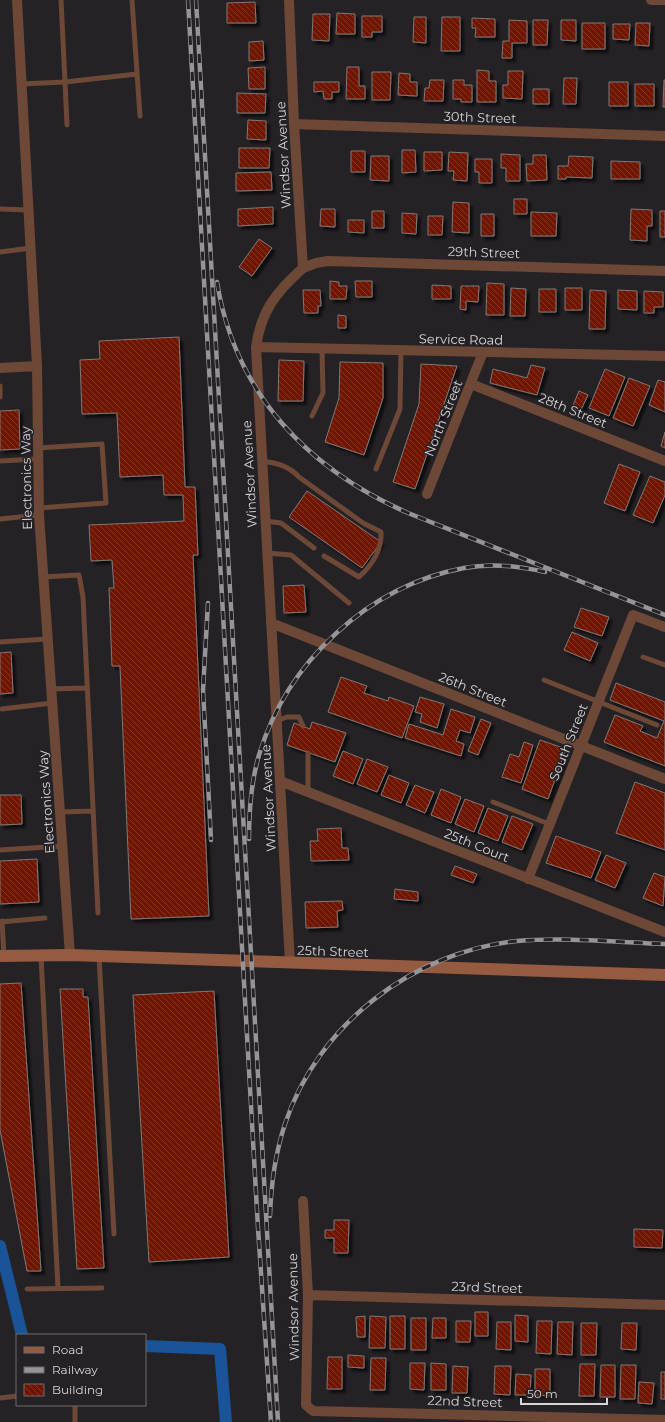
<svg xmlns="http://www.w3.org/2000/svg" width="665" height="1422" viewBox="0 0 665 1422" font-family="Montserrat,sans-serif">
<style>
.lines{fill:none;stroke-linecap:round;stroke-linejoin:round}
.canal{stroke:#1b5398;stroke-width:12}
.building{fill:url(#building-back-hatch);stroke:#7f7876;filter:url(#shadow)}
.service{stroke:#6d4837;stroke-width:5}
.minor{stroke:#6d4837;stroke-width:10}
.secondary{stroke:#955b40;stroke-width:12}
.rail-casing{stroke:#979498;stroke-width:4.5}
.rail{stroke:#252226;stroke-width:3;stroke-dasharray:9;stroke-linecap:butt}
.labels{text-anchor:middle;stroke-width:3;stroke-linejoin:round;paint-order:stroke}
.street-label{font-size:13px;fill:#d7d5d8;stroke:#252226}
</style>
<defs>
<pattern id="building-back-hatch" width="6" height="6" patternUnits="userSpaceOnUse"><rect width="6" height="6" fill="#6f1403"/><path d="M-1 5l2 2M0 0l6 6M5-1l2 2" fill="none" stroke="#833527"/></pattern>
<filter id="shadow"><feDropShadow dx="3.5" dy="3.5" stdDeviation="1" flood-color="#0009"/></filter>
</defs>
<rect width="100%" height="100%" fill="#252226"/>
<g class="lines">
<path class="canal" d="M0 1246 22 1335
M145 1346 220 1349 226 1422"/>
</g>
<path class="building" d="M255 2 256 23H227V3Z
M337 13 355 14V34H336Z
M313 14H330L329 41 312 40Z
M362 16H382V32H372V37H362Z
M414 17H426V43L413 42Z
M442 17H460V51H441Z
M472 18 495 19V37H475L476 28H472Z
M509 20 527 21V43H512V58H502L503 41H509Z
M533 20H548L547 45H533Z
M561 20H576V41L561 40Z
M582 23H605V49H582Z
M636 23H650L649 46 635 45Z
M613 24H630L629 40 613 39Z
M263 41 264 60 249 61V42Z
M265 67V89H249L248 68Z
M347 67H359V86H365V99H346Z
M477 70 489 71V81H496V102H477Z
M508 71H523L522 99 503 98V85H508Z
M372 72H391L390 100H372Z
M399 73 410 74V82H417V96L398 95Z
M564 78H577L576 104H563Z
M430 80H444L443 101H424L425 88H429Z
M453 80H464V85H472V102H461V99H453Z
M664 80H665V107H663Z
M314 82H339V92H332V99H324L323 91 314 92Z
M609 82H628V106H609Z
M635 84H654V106H635Z
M533 89H549V104H533Z
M237 93 266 94 265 113H237Z
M248 120 266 121V140L247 139Z
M239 148H270L269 168H239Z
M402 150H415L416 172 402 173Z
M351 151H365V172H351Z
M424 152H442V170L424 171Z
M449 152 468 153 467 181 453 180 454 171H448Z
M501 154 520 155V181H506V168H501Z
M533 155H546L547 180 527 181 526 164H533Z
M371 156H389V181L370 180Z
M569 156 593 157 592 178 566 177V179H558V166H568Z
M475 159H492V183H479V172H475Z
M611 161 640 162V179H611Z
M271 172 272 190 236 191V173Z
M514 199H527V214H514Z
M453 202 469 203V233L452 232Z
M273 207V224L238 226V209Z
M321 209H335V227L320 226Z
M631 209 652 210V226H647V241L630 240Z
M372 211H384V228H372Z
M660 211H665V237H660Z
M531 212 557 213 556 236H531Z
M402 213 417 214 416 234 402 233Z
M481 214H494V236H481Z
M428 216H443L442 235H428Z
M348 220H364V233L348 232Z
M259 239 272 248 252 276 239 267Z
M330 281 339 282V286H347L346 299H330Z
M355 281H372V297H356Z
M487 283 504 284V315H486Z
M432 285 451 286V299H432Z
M461 286H479L478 302 466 301V310L460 309Z
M511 288 526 289 525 316H510Z
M565 288H582V310H565Z
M539 289H556V312H539Z
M303 290H320L321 306H318V313H304Z
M590 290 606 291 605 329H589Z
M618 290 637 291V310L618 309Z
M644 291 663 292V307H654V313H644Z
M338 315 346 316V328H338Z
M179 337 185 487H195L198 555H193L209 916 131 919 120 666H112L109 588H114L112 560 91 561 89 525 184 521 183 495H164L163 475 120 477 117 413 82 414 80 360 100 359 99 341Z
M279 360 304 361 303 401H278Z
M340 362 383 363V398L364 455 325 442 339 398Z
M421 364 457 366 415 489 393 482 419 404Z
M531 365 545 368 537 395 490 383 493 369 527 378Z
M605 369 625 377 609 416 589 408Z
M629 378 650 386 633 426 613 418Z
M658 380 665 382V412L649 405Z
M579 391 588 395 580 412 572 408Z
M19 410 20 449 0 450V411Z
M665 432V448L661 446Z
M619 464 640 472 625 511 604 503Z
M650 476 665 482V495L653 523 633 515Z
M307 491 381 542 362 568 289 517Z
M304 585 306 612 284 613 283 586Z
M581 608 609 617 602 636 574 627Z
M572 632 598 643 590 661 564 650Z
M11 652 13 693 0 694V653Z
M341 677 367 686 364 693 388 701 389 697 414 706 402 738 328 712Z
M616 683 665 702V766L604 742 615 715 643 726 640 731 657 738 664 721 610 700Z
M420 697 444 704 437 728 420 722 422 714 415 712Z
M451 709 475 717 470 733 460 730 456 741 464 744 461 756 405 738 409 724 443 735Z
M481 719 491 723 478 755 468 751Z
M312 722 346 733 335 762 287 745 294 723 310 729Z
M540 740 566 749 548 799 522 789Z
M524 742 533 745 521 783 502 777 510 754 519 757Z
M343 751 363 759 353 784 333 776Z
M367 759 388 767 377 792 357 784Z
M389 775 409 783 401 803 381 795Z
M635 782 665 793V850L616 833Z
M415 785 434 792 425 813 406 805Z
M441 789 461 797 451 823 431 815Z
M0 795H21L22 824 0 825Z
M465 799 484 806 474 832 455 824Z
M488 808 508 816 498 841 478 833Z
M512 816 533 824 522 850 502 842Z
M341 828 342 848H348L349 860 311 861 310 841H318L317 829Z
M556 836 601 852 591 878 546 863Z
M606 855 626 863 615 888 595 880Z
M37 859 39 902 0 904V861Z
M455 866 477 874 473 883 451 875Z
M654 873 665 877 663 906 643 898Z
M395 889 418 892V901L394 899Z
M342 901 343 910 337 911 338 927 306 928 305 902Z
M21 983 41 1271H27L0 1130V984Z
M60 989H83V997H88L104 1268 77 1269Z
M214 991 229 1257 149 1262 133 995Z
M334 1220H349L348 1253H334V1238H325V1230H334Z
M634 1229 663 1230 662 1248 634 1247Z
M475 1312H488V1336H475Z
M515 1315 528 1316V1342L515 1341Z
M365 1316V1337H357L356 1317Z
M370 1316 386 1317 385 1348H369Z
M390 1316H405V1349H390Z
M411 1318H426V1350H411Z
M433 1318H446V1338H432Z
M456 1321H471L470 1342H456Z
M537 1321H552L551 1354 536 1353Z
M497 1322H511V1350L496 1349Z
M558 1322H573L572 1355 557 1354Z
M581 1323H597L596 1355H581Z
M622 1323H637L636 1350 621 1349Z
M348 1355 364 1356V1368L348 1367Z
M328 1357H342V1389H327Z
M371 1358H386L385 1390H370Z
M410 1363H425L424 1390 410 1389Z
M431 1363 446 1364V1390H431Z
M580 1364H595L594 1396H579Z
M601 1365H615V1397H600Z
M621 1365H636L635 1399H620Z
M453 1366 468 1367 467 1393H452Z
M495 1366H511L510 1395 494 1394Z
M535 1369H550V1396L535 1395Z
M661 1372H665V1399H661Z
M516 1374 531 1375 530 1395H515Z
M639 1382 654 1383 652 1404 638 1403Z"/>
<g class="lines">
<path class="service" d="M61 0 65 82 137 74
M132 0 140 116
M21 84 65 82 67 125
M0 209 29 210
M0 252 31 248
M0 386V397
M312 416 323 393 322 349
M38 448 102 444 106 503 39 508
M0 461 38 459
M262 461C277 463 289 466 299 477L363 523 381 532C382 550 372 565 359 577L324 556
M376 469 400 409 401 350
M0 519 39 515
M265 521 281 523 314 548
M267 553 291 555 349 603
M43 577 79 575 83 597 98 913
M0 642 47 639
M643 657 665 665
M544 680 657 725
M51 689 87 688
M2 709 52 703
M276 721 287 717H299L303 726
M308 753V792
M493 802 549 824
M60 812 93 811
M0 850 63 846
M2 921 4 956
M0 922 45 918
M41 956 58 1288
M99 956 114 1234
M27 1289 102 1288
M0 1398 17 1396
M75 1405V1422"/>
<path class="minor" d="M17 0 37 366 39 515 70 955
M289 0 294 124 303 268C276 292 261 311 256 347L290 963
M651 0H665
M294 124 665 136
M303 268 316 263 328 261 665 271
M256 347 665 356
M0 368 37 366
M471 384 665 461
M427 494 483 352
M271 623 665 779
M280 781 665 932
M528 879 633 615 665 627
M303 1201 308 1295 306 1405 313 1411 665 1420
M308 1295 665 1305"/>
<path class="secondary" d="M0 956 70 955 665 975"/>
<defs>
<path id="rail" d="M188 0 258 1228 271 1422
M196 0 278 1422
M217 282C235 394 308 469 408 513L665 615
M208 603 203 690 211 840
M249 839C249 811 251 782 259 755 287 662 368 586 464 568 490 563 519 566 545 572
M270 1216C271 1185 275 1154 285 1124 318 1024 413 952 517 941 565 937 616 942 665 944"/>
</defs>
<use href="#rail" class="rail-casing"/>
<use href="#rail" class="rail"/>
</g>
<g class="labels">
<g class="street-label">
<text transform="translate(480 117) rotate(2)" y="5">30th Street</text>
<text transform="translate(283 155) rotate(-93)" y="5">Windsor Avenue</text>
<text transform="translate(484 252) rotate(2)" y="5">29th Street</text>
<text transform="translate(461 339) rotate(1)" y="5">Service Road</text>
<text transform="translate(573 410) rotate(22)" y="5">28th Street</text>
<text transform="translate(443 418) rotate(-68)" y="5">North Street</text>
<text transform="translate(249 474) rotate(-93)" y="5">Windsor Avenue</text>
<text transform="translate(26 478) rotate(-91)" y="5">Electronics Way</text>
<text transform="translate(473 689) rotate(22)" y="5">26th Street</text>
<text transform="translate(568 742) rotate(-68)" y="5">South Street</text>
<text transform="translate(268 798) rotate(-93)" y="5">Windsor Avenue</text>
<text transform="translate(46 802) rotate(-94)" y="5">Electronics Way</text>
<text transform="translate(477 845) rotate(22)" y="5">25th Court</text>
<text transform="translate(333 951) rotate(2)" y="5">25th Street</text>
<text transform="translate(487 1287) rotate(2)" y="5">23rd Street</text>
<text transform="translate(293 1307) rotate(-91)" y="5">Windsor Avenue</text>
<text transform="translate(465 1401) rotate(2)" y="5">22nd Street</text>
</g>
</g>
<rect x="16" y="1334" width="130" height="72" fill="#252226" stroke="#6c6a6d"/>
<rect x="24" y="1347" width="20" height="6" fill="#955b40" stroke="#6c6a6d"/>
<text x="52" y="1354" font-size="12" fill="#d7d5d8">Road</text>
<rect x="24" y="1367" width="20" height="6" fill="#979498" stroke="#6c6a6d"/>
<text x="52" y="1374" font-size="12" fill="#d7d5d8">Railway</text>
<rect x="24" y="1384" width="20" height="12" fill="url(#building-back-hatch)" stroke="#6c6a6d"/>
<text x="52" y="1394" font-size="12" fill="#d7d5d8">Building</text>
<path d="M521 1398v6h86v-6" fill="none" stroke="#d7d5d8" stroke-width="2"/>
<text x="527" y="1398" font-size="12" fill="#d7d5d8" stroke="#252226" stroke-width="3" paint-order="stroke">50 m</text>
</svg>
